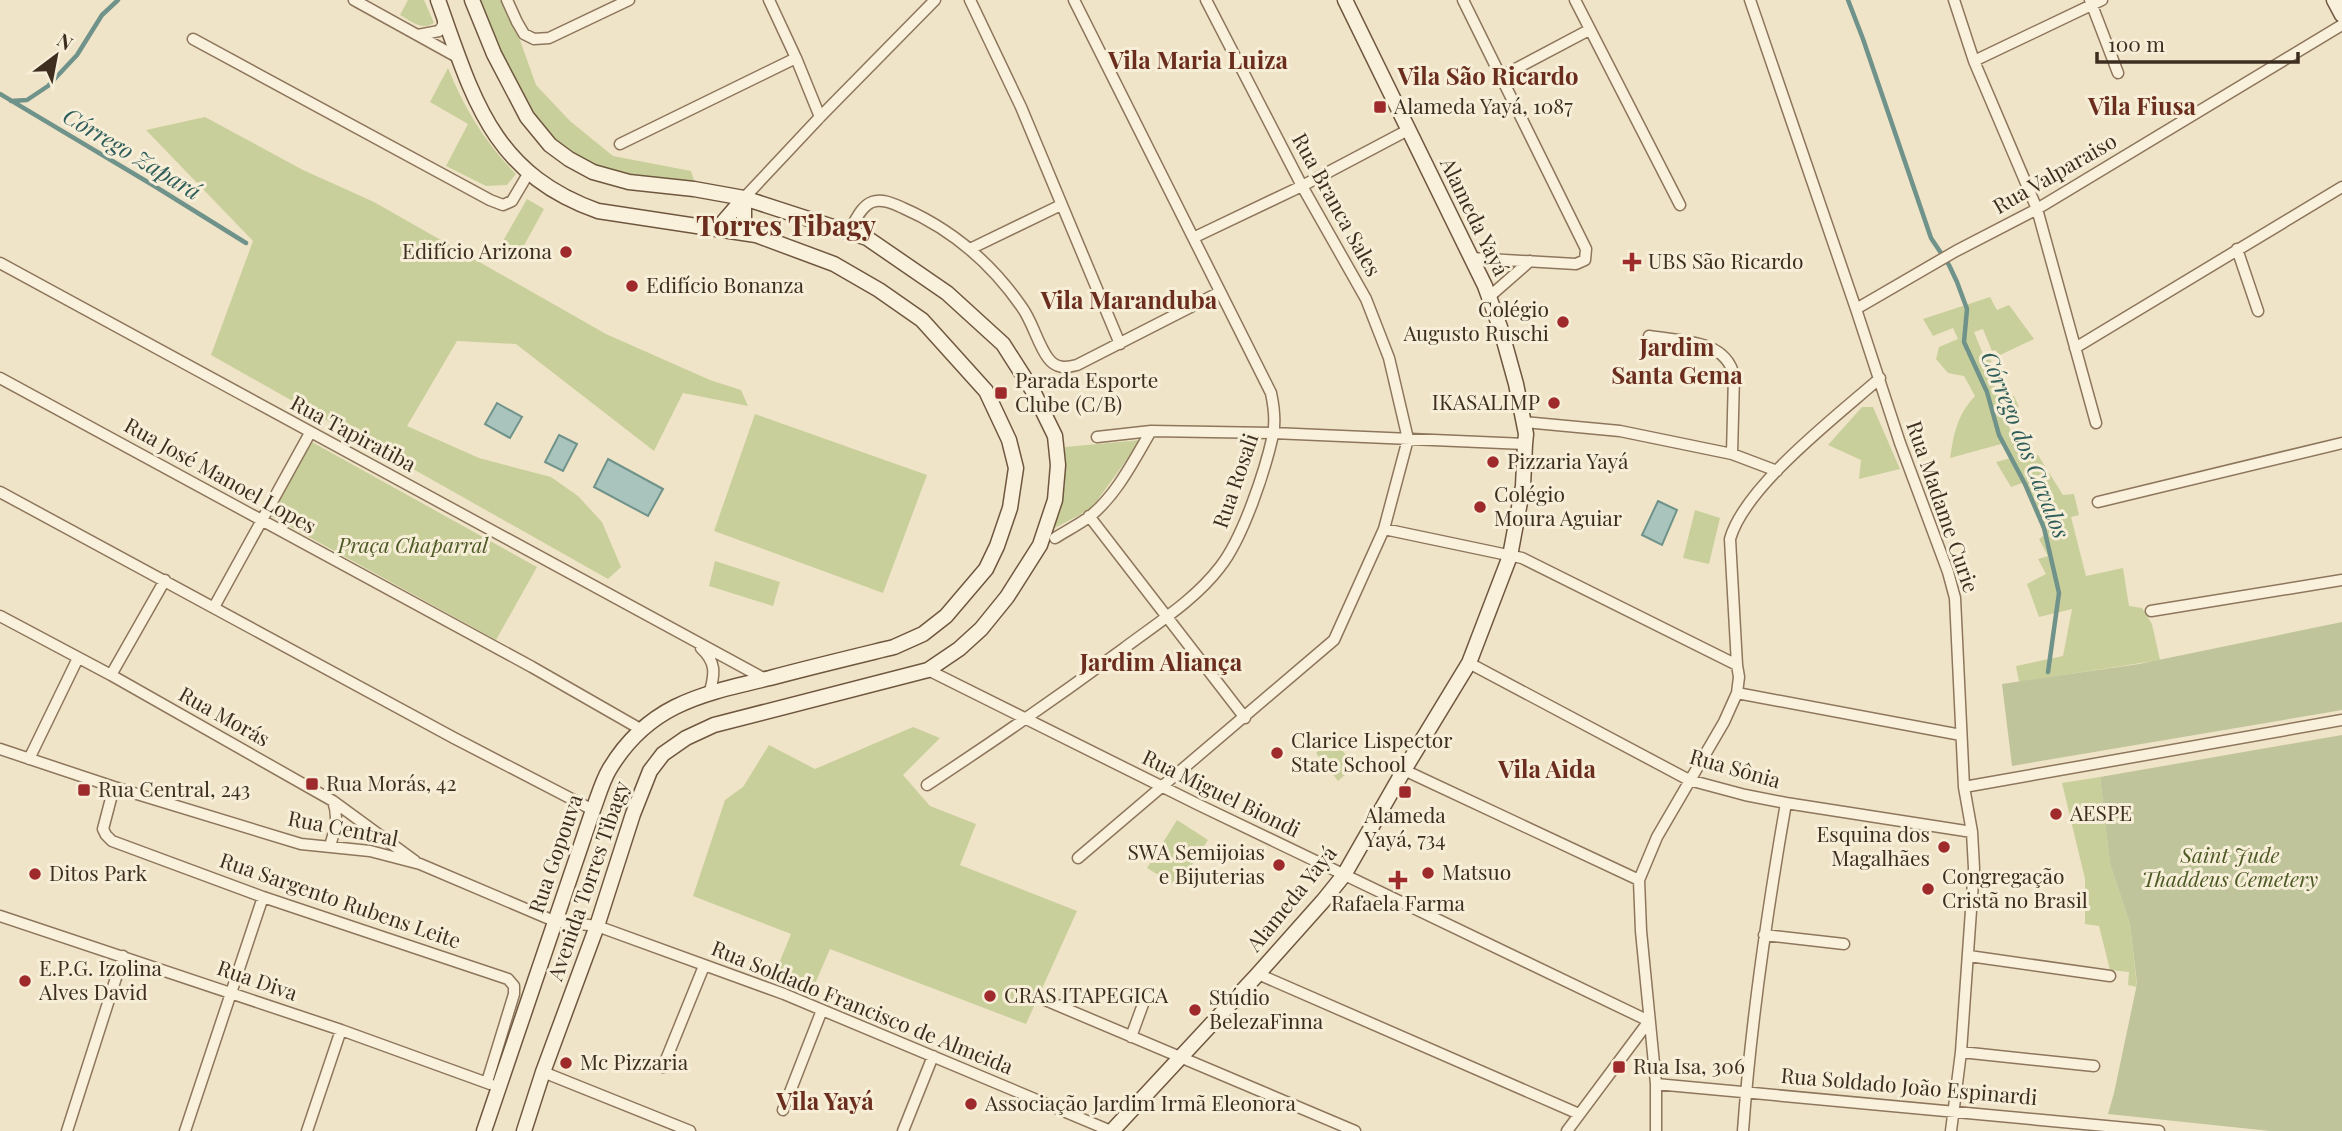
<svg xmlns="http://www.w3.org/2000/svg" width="2342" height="1131" viewBox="0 0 2342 1131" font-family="'Playfair Display',serif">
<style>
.green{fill:#c9cf9b}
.cemetery{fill:#bfc49a}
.water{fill:#a9c4bc;stroke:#6f938a;stroke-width:2}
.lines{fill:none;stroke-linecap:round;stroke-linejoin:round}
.stream{stroke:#6f938a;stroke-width:4.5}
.street-casing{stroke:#8d765c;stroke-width:13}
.secondary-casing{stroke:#6f573f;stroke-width:17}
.street{stroke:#faf1dc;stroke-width:10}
.secondary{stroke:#faf1dc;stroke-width:14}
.poi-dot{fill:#9e2a2b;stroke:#f7eed8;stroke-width:2.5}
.labels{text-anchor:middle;stroke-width:6;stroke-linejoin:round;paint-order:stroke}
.poi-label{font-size:21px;fill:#3d2e20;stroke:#f7eed8;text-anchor:start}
.street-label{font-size:21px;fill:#3d2e20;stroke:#f7eed8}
.park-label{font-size:21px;font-style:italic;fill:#4d5a26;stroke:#f7eed8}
.water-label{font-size:23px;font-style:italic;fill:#2f5d5a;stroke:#f7eed8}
.quarter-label{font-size:24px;font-weight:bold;fill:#6b2e1e;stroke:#f7eed8}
.district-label{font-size:28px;font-weight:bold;fill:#6b2e1e;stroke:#f7eed8}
</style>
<rect width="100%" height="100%" fill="#f0e4c8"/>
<path class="green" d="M408 0H424L434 23C422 31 411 21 400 15Z
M474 0H502L520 40 536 85 570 121 613 156 691 171 696 187 630 180 570 157 528 114Z
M448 68C464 108 486 144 516 174L507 185 486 186 446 166 468 124 430 102Z
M205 117 303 170 374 202 606 334 710 380 741 390 748 406 683 393 654 451 516 344 457 341 407 426 479 458 551 477 578 496 602 522 621 567 608 579 211 355 253 241 146 130Z
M527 199 544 209 521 251 503 241Z
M1990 297 1997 310 2009 305 2034 339 1998 356 1996 350 1992 351 1983 329 1974 332 1985 359 1990 358 1995 374 1991 376 2000 400 2014 396 2019 407 2003 412 2018 449 2038 455 2063 495 2074 494 2079 515 2071 517 2086 576 2123 568 2129 606 2142 608 2152 624 2160 660 2019 682 2016 666 2063 656 2072 609 2039 617 2027 584 2046 574 2038 559 2048 556 2039 539 2046 534 2025 482 2011 487 1996 462 2011 458 2005 443 1950 458C1954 433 1957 415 1975 396L1964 376 1948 373 1936 359 1939 347 1958 339 1953 328 1933 336 1923 319Z
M1862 407H1873L1900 469 1859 479 1861 460 1828 445Z
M755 414 927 475 883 593 714 531Z
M1141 440 1091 509 1047 532 1065 486V447Z
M312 442 537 567 496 640 271 516Z
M1695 510 1720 518 1709 564 1683 558Z
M715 561 780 582 773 606 709 586Z
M913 727 940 738 903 775 930 806 976 824 960 865 1077 911 1026 1024 830 949 811 993 773 978 791 934 693 896 725 800 743 787 769 745 815 769Z
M1333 739 1355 766 1338 781 1316 753Z
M2100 777 2110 864 2130 924 2137 987 2128 985 2129 972 2110 970 2099 926 2085 924V879L2062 783Z
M1177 820 1208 840 1178 887 1147 868Z"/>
<path class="cemetery" d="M2342 622V710L2012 766 2002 684 2139 664Z
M2342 735V1131H2270L2108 1114 2114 1093 2137 984 2130 924 2110 864 2100 777Z"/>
<path class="water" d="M497 403 522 417 510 438 485 424Z
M559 435 577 444 563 471 545 462Z
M608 459 663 489 648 516 594 487Z
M1658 501 1677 510 1662 545 1642 535Z"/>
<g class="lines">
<path class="stream" d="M1848 0 1863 39 1931 238 1949 265 1957 282 1967 309 1964 342 1987 392 1999 435 2025 484 2044 528 2059 593 2048 672
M0 94 156 187 246 243
M11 101 27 100 48 86 77 55 102 15 118 0"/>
<defs>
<path id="street" d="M354 0 457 57
M507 0 517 22 524 34 534 39 549 38 629 0
M769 0 796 58 820 117
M970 0 1021 107 1120 344
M1463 0 1586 249 1585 260 1576 264 1471 258
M1575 0 1680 205
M1750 0 1856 309 1900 443 1948 572 1955 598 1964 787 1972 832 1974 868 1961 1052 1951 1131
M1954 0 1974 61 2037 209 2096 423
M2090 0 2118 73
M418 35 439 31 443 25V15
M193 39 490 200 503 205 512 201 528 174
M1974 61 2102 0
M1502 76 1589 30
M620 144 796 58
M744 198 820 117 935 0
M849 231C855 222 861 206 872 202 882 198 894 204 903 208 951 229 991 263 1021 306 1033 322 1037 343 1048 358 1056 369 1066 368 1077 365L1220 292
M1195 237 1302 186 1408 130
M970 249 1061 205
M2237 249 2258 311
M0 263 765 679
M1489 297 1530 261
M1856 309 1956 251 2037 209 2342 25
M1649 336C1680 341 1726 339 1734 376L1732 454
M2075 348 2342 187
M0 378 532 667 642 730
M1523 422 1620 431 1732 454 1777 471
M1097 437 1151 431 1273 433 1525 444
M0 492 454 738 593 810
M2098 502 2342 443
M1089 516 1245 718
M1384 529 1522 558 1737 665
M1055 538C1066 531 1078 525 1089 517 1116 496 1134 460 1151 431
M214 607 310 433
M2151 611 2342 580
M0 616 111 675 333 801 415 861
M701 648C716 662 715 673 710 691
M1469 663 1689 780 1745 795 1786 803 1972 832
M928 670 1199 805 1649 1021 1567 1131
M111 675 165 580
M1737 693 1961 735
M0 749 114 787 301 844 370 851 420 864 554 921 597 926 784 994 1111 1131
M29 759 78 658
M1404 770 1639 880
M927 785C994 741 1059 696 1123 649 1156 624 1195 600 1220 567 1243 538 1265 471 1273 435 1276 420 1274 407 1271 393L1074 0
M114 787 103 829 106 835 112 841 263 897 508 979 514 986V994L487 1082
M1964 787 2342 720
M330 846C335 829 339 818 333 801
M1078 858 1334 640 1384 529 1408 439 1389 358 1366 299 1302 186 1206 0
M0 916 341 1030 490 1084
M1764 935 1844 944
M1969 956 2110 976
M1258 974 1579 1114
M1038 997 1355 1131
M1131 1037 1146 996
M1961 1052 2094 1066
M663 1067 704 966
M543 1072 690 1131
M1656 1084 2159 1131
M783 1110 822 1010
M67 1131 123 956
M185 1131 263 897
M307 1131 341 1030
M903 1131 933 1056
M1656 1131V1084L1641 931 1639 880 1657 837 1724 722 1737 693 1739 677 1737 665 1730 539C1745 486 1837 416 1880 378
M1743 1131C1751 1020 1767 912 1786 803"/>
<path id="secondary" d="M438 0C473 97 491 173 598 211L756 235 834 264 879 290 922 320 986 391 1009 440 1016 468 1010 508 997 546 986 569 946 616 923 634 894 647C853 657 811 667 770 678 702 694 648 704 609 770 602 782 598 797 593 810L484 1131
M472 0 494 54 527 117 550 145 569 159 593 172 629 182 694 189 744 198 867 238 947 293 1003 344 1033 391 1055 436 1058 465 1055 500 1040 545 1007 597 981 629 959 649 928 670 714 725 686 738 663 754 650 771 633 814 597 926 543 1072 524 1131
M2334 0 2342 15
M744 198V219L748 233
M718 228 744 198
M1112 1131 1258 974 1323 901 1344 875 1404 770 1469 663 1510 556 1523 486 1525 444 1526 434 1516 384 1501 330 1485 286 1345 0"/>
</defs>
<use href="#street" class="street-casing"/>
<use href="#secondary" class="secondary-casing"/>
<use href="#street" class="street"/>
<use href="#secondary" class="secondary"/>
</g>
<g class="poi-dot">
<rect x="1373" y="100" width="14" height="14" rx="3.5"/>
<circle cx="566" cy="252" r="7"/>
<path d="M1628.5 251.5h7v7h7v7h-7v7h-7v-7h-7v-7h7z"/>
<circle cx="632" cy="286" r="7"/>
<circle cx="1563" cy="322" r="7"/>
<rect x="994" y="386" width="14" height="14" rx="3.5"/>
<circle cx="1554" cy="403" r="7"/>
<circle cx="1493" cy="462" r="7"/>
<circle cx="1480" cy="507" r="7"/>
<circle cx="1277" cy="753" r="7"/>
<rect x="305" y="777" width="14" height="14" rx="3.5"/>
<rect x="77" y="783" width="14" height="14" rx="3.5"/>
<rect x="1398" y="785" width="14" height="14" rx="3.5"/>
<circle cx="2056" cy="814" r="7"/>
<circle cx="1944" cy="847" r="7"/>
<circle cx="1279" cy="865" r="7"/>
<circle cx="1428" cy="873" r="7"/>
<circle cx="35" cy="874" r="7"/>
<path d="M1394.5 869.5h7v7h7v7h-7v7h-7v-7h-7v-7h7z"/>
<circle cx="1928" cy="889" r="7"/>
<circle cx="25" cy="981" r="7"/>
<circle cx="990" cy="996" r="7"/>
<circle cx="1195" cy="1010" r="7"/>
<circle cx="566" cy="1063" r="7"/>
<rect x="1612" y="1060" width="14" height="14" rx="3.5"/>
<circle cx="971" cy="1104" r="7"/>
</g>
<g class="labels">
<g class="poi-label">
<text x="1394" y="114">Alameda Yayá, 1087</text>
<text x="552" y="259" text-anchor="end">Edifício Arizona</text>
<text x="1648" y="269">UBS São Ricardo</text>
<text x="646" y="293">Edifício Bonanza</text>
<text x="1549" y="317" text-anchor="end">Colégio<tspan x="1549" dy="24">Augusto Ruschi</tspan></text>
<text x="1015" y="388">Parada Esporte<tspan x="1015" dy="24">Clube (C/B)</tspan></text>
<text x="1540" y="410" text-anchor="end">IKASALIMP</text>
<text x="1507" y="469">Pizzaria Yayá</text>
<text x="1494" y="502">Colégio<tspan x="1494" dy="24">Moura Aguiar</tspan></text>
<text x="1291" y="748">Clarice Lispector<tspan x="1291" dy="24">State School</tspan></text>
<text x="326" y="791">Rua Morás, 42</text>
<text x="98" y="797">Rua Central, 243</text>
<text x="2070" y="821">AESPE</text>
<text x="1405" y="823" text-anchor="middle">Alameda<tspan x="1405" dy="24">Yayá, 734</tspan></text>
<text x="1930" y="842" text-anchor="end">Esquina dos<tspan x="1930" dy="24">Magalhães</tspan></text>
<text x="1265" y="860" text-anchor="end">SWA Semijoias<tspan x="1265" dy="24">e Bijuterias</tspan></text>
<text x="1442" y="880">Matsuo</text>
<text x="49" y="881">Ditos Park</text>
<text x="1942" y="884">Congregação<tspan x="1942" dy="24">Cristã no Brasil</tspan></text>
<text x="1398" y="911" text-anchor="middle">Rafaela Farma</text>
<text x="39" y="976">E.P.G. Izolina<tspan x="39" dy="24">Alves David</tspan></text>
<text x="1004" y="1003">CRAS ITAPEGICA</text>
<text x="1209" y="1005">Stúdio<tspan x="1209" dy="24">BelezaFinna</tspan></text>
<text x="580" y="1070">Mc Pizzaria</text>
<text x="1633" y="1074">Rua Isa, 306</text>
<text x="985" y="1111">Associação Jardim Irmã Eleonora</text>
</g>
<g class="street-label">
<text transform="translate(2055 174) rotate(-30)" y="7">Rua Valparaiso</text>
<text transform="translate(1336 205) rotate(61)" y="7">Rua Branca Sales</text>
<text transform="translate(1474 217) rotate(64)" y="7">Alameda Yayá</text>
<text transform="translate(353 434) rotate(28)" y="7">Rua Tapiratiba</text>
<text transform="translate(220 476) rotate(29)" y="7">Rua José Manoel Lopes</text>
<text transform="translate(1236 481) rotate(-71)" y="7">Rua Rosali</text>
<text transform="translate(1942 507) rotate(71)" y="7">Rua Madame Curie</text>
<text transform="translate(224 717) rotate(29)" y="7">Rua Morás</text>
<text transform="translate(1735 769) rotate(16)" y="7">Rua Sônia</text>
<text transform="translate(1221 794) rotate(26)" y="7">Rua Miguel Biondi</text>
<text transform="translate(343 829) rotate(11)" y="7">Rua Central</text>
<text transform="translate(556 854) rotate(-71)" y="7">Rua Gopouva</text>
<text transform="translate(589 881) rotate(-71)" y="7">Avenida Torres Tibagy</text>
<text transform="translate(1292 899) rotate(-51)" y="7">Alameda Yayá</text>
<text transform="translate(340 901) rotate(19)" y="7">Rua Sargento Rubens Leite</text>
<text transform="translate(257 981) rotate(19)" y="7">Rua Diva</text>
<text transform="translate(862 1008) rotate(22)" y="7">Rua Soldado Francisco de Almeida</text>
<text transform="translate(1909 1087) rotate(5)" y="7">Rua Soldado João Espinardi</text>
</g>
<g class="park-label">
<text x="413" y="553">Praça Chaparral</text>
<text x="2230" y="863">Saint Jude<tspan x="2230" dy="24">Thaddeus Cemetery</tspan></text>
</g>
<g class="water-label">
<text transform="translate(132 154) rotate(31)" y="8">Córrego Zapará</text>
<text transform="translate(2025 445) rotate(68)" y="8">Córrego dos Cavalos</text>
</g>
<g class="quarter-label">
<text x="1198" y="69">Vila Maria Luiza</text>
<text x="1488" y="85">Vila São Ricardo</text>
<text x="2142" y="115">Vila Fiusa</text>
<text x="1129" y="309">Vila Maranduba</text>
<text x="1677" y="356">Jardim<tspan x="1677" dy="28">Santa Gema</tspan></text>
<text x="1161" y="671">Jardim Aliança</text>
<text x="1547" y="778">Vila Aida</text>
<text x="825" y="1110">Vila Yayá</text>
</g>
<g class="district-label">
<text x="786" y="236">Torres Tibagy</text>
</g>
</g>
<g transform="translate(56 56) rotate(32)" stroke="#f7eed8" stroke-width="5" paint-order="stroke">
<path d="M0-5L12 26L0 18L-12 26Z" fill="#3d2e20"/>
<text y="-10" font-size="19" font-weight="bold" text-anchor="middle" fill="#3d2e20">N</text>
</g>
<path d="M2097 52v10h201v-10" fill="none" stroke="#3d2e20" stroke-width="3.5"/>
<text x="2108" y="52" font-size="21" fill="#3d2e20" stroke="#f7eed8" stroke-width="5" paint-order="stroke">100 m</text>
</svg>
